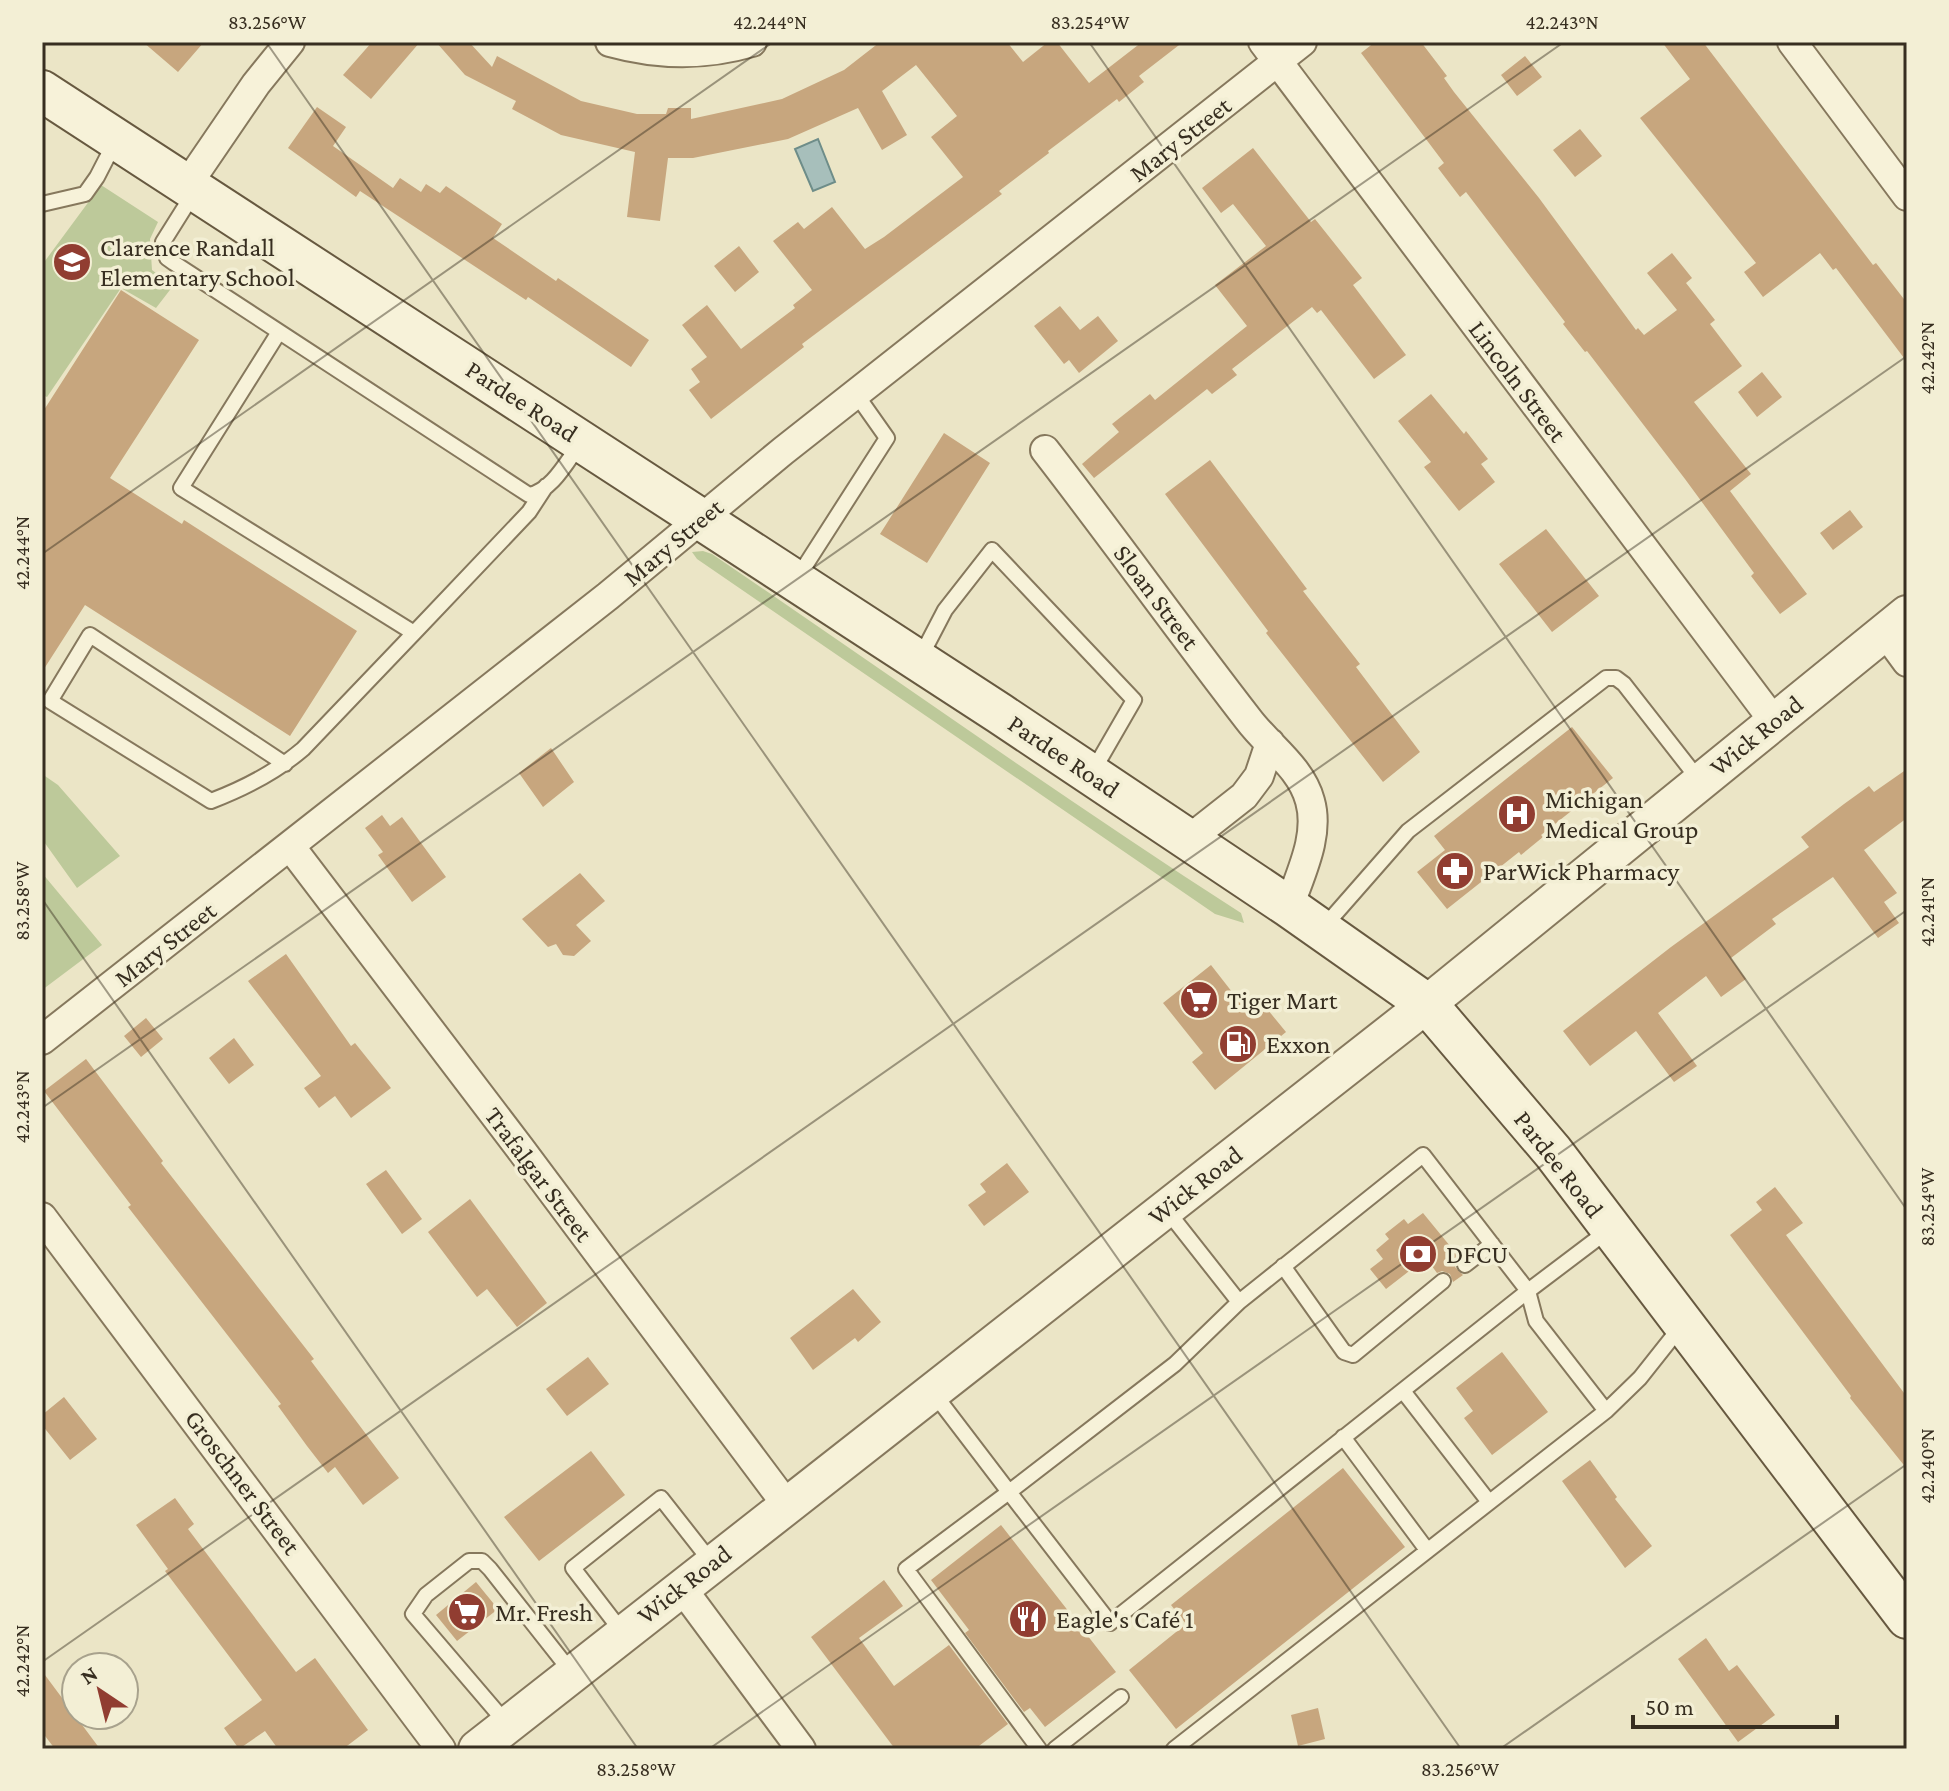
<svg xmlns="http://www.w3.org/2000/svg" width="1949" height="1791" viewBox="0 0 1949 1791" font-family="'Crimson Pro',serif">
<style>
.green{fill:#bdc99a}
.water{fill:#a7bfbb;stroke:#6e8d89;stroke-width:2}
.building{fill:#c7a67e}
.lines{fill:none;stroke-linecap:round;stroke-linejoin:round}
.service-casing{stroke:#86785d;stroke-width:18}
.minor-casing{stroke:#86785d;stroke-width:32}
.tertiary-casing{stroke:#86785d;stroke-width:40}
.secondary-casing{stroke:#675940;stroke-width:44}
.service{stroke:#f7f2d9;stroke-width:14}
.minor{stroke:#f7f2d9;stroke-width:28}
.tertiary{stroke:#f7f2d9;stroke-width:36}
.secondary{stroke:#f7f2d9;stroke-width:40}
.ticks{fill:none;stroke:#372e20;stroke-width:2;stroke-opacity:0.45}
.labels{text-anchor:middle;stroke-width:7;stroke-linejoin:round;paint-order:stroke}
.street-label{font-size:26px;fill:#372e20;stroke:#f3efd5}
.poi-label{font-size:26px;fill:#372e20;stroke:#f3efd5;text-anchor:start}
.neatline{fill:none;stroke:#372e20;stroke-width:3}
.ticks-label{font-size:20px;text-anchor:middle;fill:#372e20}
</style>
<rect width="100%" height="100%" fill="#ebe5c6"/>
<path class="green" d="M101 185 158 222 150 239 152 270 173 286 156 308 121 288 47 397 42 395V265Z
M703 551 712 554C889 674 1062 798 1241 913L1244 923 1215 914 697 559 692 552Z
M42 774 58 785 120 856 77 888 42 839Z
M42 873 102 945 42 990Z"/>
<path class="water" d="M818 139 835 182 813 191 795 149Z"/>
<path class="building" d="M143 42H204L178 72Z
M372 42H420L371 99 343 75Z
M436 42H469L492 67 497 56 581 101 637 114H666L668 108H691V119L782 99 844 70 880 42H1007L1023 62 1048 42H1057L1089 83 1142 42H1183L1139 76 1144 82 1119 102 1117 99 1048 151 1049 153 999 191 1002 194 802 344 804 347 711 419 689 390 700 382 691 369 707 357 682 325 707 305 741 349 795 308 793 305 812 290 773 241 798 222 804 229 832 207 865 249 884 237 963 177 931 137 957 116 916 65 882 91 907 135 882 150 858 108 788 139 693 158H668L660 221 627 217 635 152 561 135 512 109 516 101 465 75Z
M1375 42H1421L1447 76 1444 78 1454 92 1539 198 1636 330 1638 328 1644 335 1677 310 1647 273 1672 253 1692 278 1686 283 1715 320 1710 324 1742 366 1694 402 1751 474 1730 491 1807 594 1780 614 1751 576 1754 573 1685 479 1587 351 1585 352 1563 324 1565 322 1466 192 1460 197 1438 168 1444 163 1361 53Z
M1662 42H1703L1873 265 1876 263 1907 303V362L1836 268 1833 270 1820 253 1763 297 1744 272 1756 263 1640 118 1690 79Z
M1525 56 1542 77 1517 96 1501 75Z
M317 107 346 127 333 146 393 188 400 178 421 192 426 184 440 193 446 186 502 224 493 238 556 281 558 278 649 340 631 367 528 297 526 300 360 191 356 197 288 148Z
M1580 129 1602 156 1575 177 1553 150Z
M1253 148 1311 222 1315 219 1362 278 1353 285 1406 355 1374 379 1321 310 1317 313 1312 307 1232 369 1237 375 1212 394 1207 389 1094 478 1082 464 1119 432 1112 424 1150 394 1155 400 1247 326 1215 285 1266 246 1233 204 1221 213 1202 188Z
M739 246 759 272 735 292 714 266Z
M121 290 199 340 110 478 182 524 184 520 357 631 290 736 85 605 42 672V413Z
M1060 306 1080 330 1098 316 1118 341 1079 373 1069 360 1064 364 1034 326Z
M1762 372 1782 397 1757 417 1738 392Z
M1431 394 1464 434 1466 431 1488 459 1481 464 1495 482 1459 511 1424 467 1431 462 1398 421Z
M944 433 990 463 927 563 880 534Z
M1210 460 1307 589 1303 591 1360 664 1356 667 1420 752 1383 782 1266 633 1268 631 1165 494Z
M1850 510 1863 527 1833 550 1820 533Z
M1546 529 1599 596 1552 632 1499 564Z
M1572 727 1613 778 1541 835 1543 837 1521 855 1519 852 1447 909 1417 872 1445 850 1434 836Z
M551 748 574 782 543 807 519 773Z
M1907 769V818L1864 850 1897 893 1884 902 1899 923 1878 938 1833 877 1772 919 1776 924 1731 958 1746 979 1721 997 1706 976 1658 1013 1697 1066 1674 1082 1636 1031 1590 1066 1563 1031 1671 947 1809 847 1801 837 1844 804 1869 786 1874 792Z
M382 815 390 826 402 817 446 877 412 902 378 855 383 852 365 828Z
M580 873 605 901 576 925 591 941 574 956 563 955 556 944 548 947 522 919Z
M286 954 351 1046 355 1043 391 1088 351 1118 335 1096 319 1108 304 1088 321 1076 248 981Z
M1211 965 1250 1015 1263 1004 1286 1032 1215 1090 1192 1062 1203 1053 1163 1003Z
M146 1018 163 1039 141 1057 124 1036Z
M234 1038 254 1065 229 1084 209 1058Z
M86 1059 163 1161 161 1163 314 1359 311 1361 399 1478 363 1505 335 1467 328 1473 307 1446 278 1406 281 1404 128 1207 131 1205 44 1091Z
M1007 1163 1029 1192 984 1226 968 1205 986 1192 980 1184Z
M386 1170 422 1219 402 1234 366 1184Z
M1775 1187 1803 1223 1786 1235 1907 1397V1469L1850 1398 1851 1396 1730 1235 1762 1210 1756 1202Z
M470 1199 547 1303 517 1327 487 1289 477 1297 428 1232Z
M1423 1213 1459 1257 1455 1267 1463 1275 1453 1282 1450 1274 1442 1271 1437 1273 1426 1258 1386 1289 1370 1269 1383 1259 1376 1250 1389 1239 1385 1234 1404 1219 1408 1224Z
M853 1289 881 1322 858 1342 855 1338 813 1370 790 1338Z
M1502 1352 1548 1412 1492 1455 1464 1418 1473 1411 1456 1388Z
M588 1357 609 1384 567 1416 546 1389Z
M64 1397 97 1439 70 1460 42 1425V1415Z
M591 1451 625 1495 539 1561 504 1517Z
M1590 1460 1617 1497 1615 1499 1652 1546 1625 1568 1562 1481Z
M1343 1468 1405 1547 1176 1729 1129 1670 1186 1624 1171 1605Z
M175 1498 194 1524 188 1529 296 1672 315 1658 368 1730 343 1749H278L265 1731 239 1749 224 1728 262 1700 165 1571 168 1569 136 1525Z
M1001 1525 1116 1672 1045 1727 1030 1708 1024 1712 965 1633 969 1630 931 1580Z
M884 1580 903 1606 859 1638 894 1686 949 1645 1008 1724 975 1749H895L811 1637Z
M476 1582 498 1609 457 1641 436 1615Z
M1706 1638 1729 1671 1737 1665 1775 1715 1738 1742 1678 1659Z
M42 1671 100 1749H55L42 1732Z
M1318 1708 1325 1739 1298 1746 1291 1715Z"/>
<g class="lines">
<defs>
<path id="service" d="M195 191 163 242 167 258 174 263 529 495C552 491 567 461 580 444
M42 204 85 194 97 177 115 142
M279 332 181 488 414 633 529 512 546 486
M796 580 887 438 856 394
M920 658 945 610 992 550 1134 700 1093 771
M285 764 90 635 50 701 211 801C245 788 276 772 303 749L414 633
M1322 929 1408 831 1606 678H1616L1624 684 1699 780
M1165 1208 1239 1302 1423 1155 1528 1291 1610 1229
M1465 1265 1492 1244
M1283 1266 1344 1352 1353 1355 1443 1281
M1239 1302 1175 1364 1009 1492 1110 1623 1528 1291 1536 1321 1606 1411
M932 1391 1009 1492 906 1569 1039 1749
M1403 1391 1489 1502
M1343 1437 1427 1550
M623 1633 573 1568 661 1498 712 1563
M507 1724 413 1614 426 1595 469 1561H482L490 1569 572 1673
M1055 1749 1121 1697
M1174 1749 1606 1411 1640 1378 1682 1325"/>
<path id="minor" d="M610 42C657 55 705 56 752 42
M1263 42 1773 720
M1792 42 1907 196
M187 185 256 84 290 42
M1045 450C1114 539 1179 630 1248 719 1268 746 1301 767 1310 801 1320 836 1300 874 1289 907
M1885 632 1907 662
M1188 840 1244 796 1259 776 1270 743
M290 846 519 1147 786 1504
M42 1040 608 596 783 451 1302 42
M42 1217 441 1749
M681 1587 801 1749"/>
<path id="tertiary" d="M477 1749 1427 1004 1907 614"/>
<path id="secondary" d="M42 91 999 713 1289 907 1427 1004 1553 1152 1907 1618"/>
</defs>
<use href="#service" class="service-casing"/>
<use href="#minor" class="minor-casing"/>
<use href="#tertiary" class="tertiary-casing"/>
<use href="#secondary" class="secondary-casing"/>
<use href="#service" class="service"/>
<use href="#minor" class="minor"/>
<use href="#tertiary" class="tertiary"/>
<use href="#secondary" class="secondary"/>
</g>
<path class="ticks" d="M266 42 1461 1749M1089 42 1907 1210M42 554 773 42M42 899 638 1749M42 1108 1564 42M42 1662 1907 356M709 1749 1907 910M1500 1749 1907 1464"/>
<defs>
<symbol id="school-disc" viewBox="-11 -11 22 22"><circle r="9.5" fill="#913d31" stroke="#f3efd5"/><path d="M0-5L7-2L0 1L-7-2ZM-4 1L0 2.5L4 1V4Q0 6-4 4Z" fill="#fff"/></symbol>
<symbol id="hospital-disc" viewBox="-11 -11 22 22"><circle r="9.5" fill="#913d31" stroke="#f3efd5"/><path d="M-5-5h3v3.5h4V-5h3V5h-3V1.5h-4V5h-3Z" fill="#fff"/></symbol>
<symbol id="pharmacy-disc" viewBox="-11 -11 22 22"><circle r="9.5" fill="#913d31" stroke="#f3efd5"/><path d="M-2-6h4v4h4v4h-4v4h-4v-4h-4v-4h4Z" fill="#fff"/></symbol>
<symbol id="supermarket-disc" viewBox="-11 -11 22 22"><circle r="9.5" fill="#913d31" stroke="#f3efd5"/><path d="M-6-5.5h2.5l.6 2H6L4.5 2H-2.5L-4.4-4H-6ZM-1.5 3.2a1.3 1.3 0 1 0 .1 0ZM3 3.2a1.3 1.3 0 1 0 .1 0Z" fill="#fff"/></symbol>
<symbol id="fuel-disc" viewBox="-11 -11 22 22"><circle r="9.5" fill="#913d31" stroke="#f3efd5"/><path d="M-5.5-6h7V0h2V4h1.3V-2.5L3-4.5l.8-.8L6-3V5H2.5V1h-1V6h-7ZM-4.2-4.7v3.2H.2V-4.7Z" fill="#fff"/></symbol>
<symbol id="bank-disc" viewBox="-11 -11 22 22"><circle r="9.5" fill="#913d31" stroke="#f3efd5"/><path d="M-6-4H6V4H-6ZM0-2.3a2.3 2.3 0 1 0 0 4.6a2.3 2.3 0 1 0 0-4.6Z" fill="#fff"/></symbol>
<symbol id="restaurant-disc" viewBox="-11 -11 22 22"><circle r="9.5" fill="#913d31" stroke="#f3efd5"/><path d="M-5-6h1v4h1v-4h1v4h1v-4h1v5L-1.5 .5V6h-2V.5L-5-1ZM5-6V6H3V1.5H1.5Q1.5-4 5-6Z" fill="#fff"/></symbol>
</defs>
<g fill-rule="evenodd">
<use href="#school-disc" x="50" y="240" width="44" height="44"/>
<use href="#hospital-disc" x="1495" y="792" width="44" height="44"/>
<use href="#pharmacy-disc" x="1433" y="849" width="44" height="44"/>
<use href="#supermarket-disc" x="1177" y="978" width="44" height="44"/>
<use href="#fuel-disc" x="1216" y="1022" width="44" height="44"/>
<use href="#bank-disc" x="1396" y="1232" width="44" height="44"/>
<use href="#supermarket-disc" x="445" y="1590" width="44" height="44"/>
<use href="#restaurant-disc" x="1006" y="1597" width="44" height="44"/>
</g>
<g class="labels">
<g class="street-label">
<text transform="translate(1180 139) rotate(-38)" y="9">Mary Street</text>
<text transform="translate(1518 381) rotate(53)" y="9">Lincoln Street</text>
<text transform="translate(522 401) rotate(33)" y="9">Pardee Road</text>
<text transform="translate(673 542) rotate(-40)" y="9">Mary Street</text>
<text transform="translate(1157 597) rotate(53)" y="9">Sloan Street</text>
<text transform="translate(1756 735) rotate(-39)" y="9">Wick Road</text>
<text transform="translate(1064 756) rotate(34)" y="9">Pardee Road</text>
<text transform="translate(165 944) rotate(-38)" y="9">Mary Street</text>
<text transform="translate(1559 1164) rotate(52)" y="9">Pardee Road</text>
<text transform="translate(539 1174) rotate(53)" y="9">Trafalgar Street</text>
<text transform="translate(1195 1185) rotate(-38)" y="9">Wick Road</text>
<text transform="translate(243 1482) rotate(53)" y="9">Groschner Street</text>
<text transform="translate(684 1584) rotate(-38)" y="9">Wick Road</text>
</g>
<g class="poi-label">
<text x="100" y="256">Clarence Randall<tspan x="100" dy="30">Elementary School</tspan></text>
<text x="1545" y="808">Michigan<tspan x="1545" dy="30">Medical Group</tspan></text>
<text x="1483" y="880">ParWick Pharmacy</text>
<text x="1227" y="1009">Tiger Mart</text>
<text x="1266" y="1053">Exxon</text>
<text x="1446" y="1263">DFCU</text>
<text x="495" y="1621">Mr. Fresh</text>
<text x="1056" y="1628">Eagle's Café 1</text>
</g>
</g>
<rect width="1949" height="1791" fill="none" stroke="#f3efd5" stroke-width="88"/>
<g transform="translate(100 1691) rotate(325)"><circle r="38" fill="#f3efd5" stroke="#a8a28d" stroke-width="2"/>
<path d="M0-6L14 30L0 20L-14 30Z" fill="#913d31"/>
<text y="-12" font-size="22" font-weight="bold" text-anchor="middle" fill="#372e20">N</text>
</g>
<path d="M1633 1715v12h204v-12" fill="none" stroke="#372e20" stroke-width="4"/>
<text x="1645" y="1715" font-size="24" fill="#372e20" stroke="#f3efd5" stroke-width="6" paint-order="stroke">50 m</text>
<rect x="44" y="44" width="1861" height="1703" class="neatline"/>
<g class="ticks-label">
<text x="267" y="29">83.256°W</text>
<text x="770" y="29">42.244°N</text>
<text x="1090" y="29">83.254°W</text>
<text x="1562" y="29">42.243°N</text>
<text transform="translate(1927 358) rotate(-90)" y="7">42.242°N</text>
<text transform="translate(22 553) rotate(-90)" y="7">42.244°N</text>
<text transform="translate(22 901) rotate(-90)" y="7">83.258°W</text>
<text transform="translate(1927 912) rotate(-90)" y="7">42.241°N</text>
<text transform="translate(22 1107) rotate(-90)" y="7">42.243°N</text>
<text transform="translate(1927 1207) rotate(-90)" y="7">83.254°W</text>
<text transform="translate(1927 1466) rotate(-90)" y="7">42.240°N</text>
<text transform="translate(22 1661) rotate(-90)" y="7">42.242°N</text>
<text x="636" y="1776">83.258°W</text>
<text x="1460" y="1776">83.256°W</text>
</g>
</svg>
